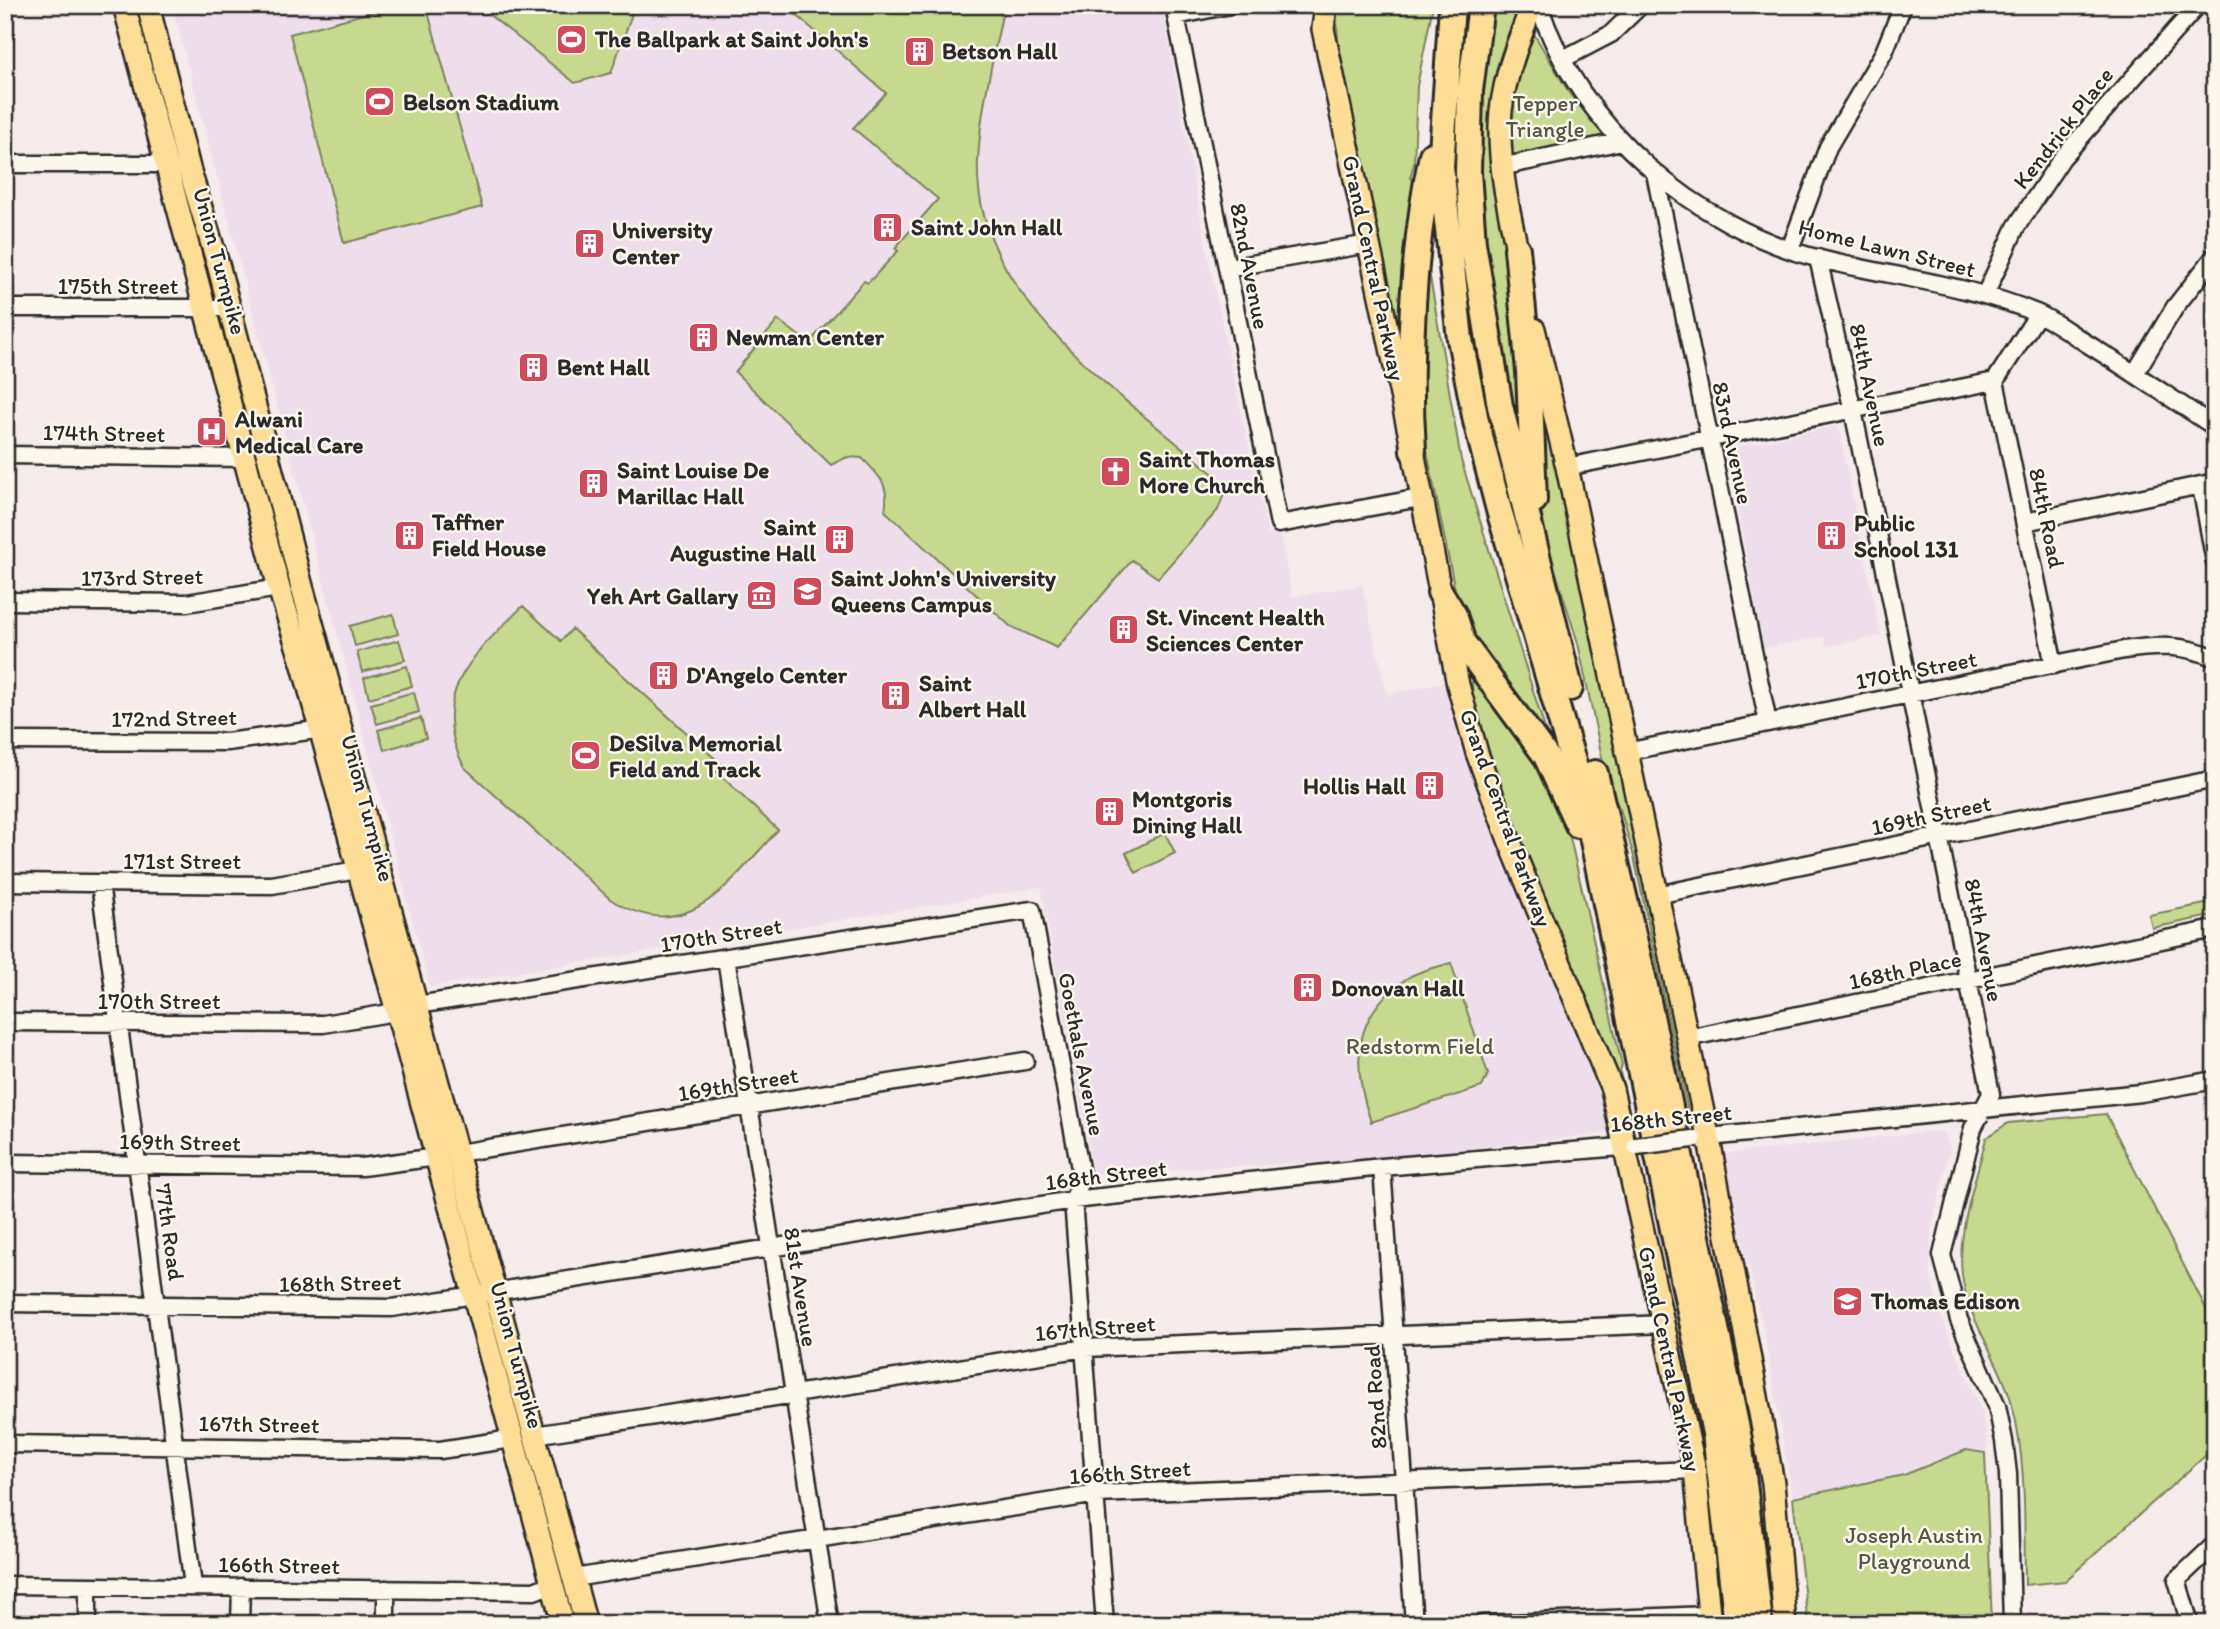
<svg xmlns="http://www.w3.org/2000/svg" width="2220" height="1629" viewBox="0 0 2220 1629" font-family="Itim,sans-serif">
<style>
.built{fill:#eeddea}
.green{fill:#c7d98e;stroke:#79825c;stroke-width:2}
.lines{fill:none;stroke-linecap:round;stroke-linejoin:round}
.minor-casing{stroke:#2b2b2b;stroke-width:21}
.major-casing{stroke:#2b2b2b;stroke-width:26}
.highway-casing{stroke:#2b2b2b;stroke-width:30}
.minor{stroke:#fbf7ec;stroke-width:16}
.major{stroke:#fede96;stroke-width:21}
.highway{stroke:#fede96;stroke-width:24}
.minor-bridge-casing{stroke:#2b2b2b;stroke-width:21;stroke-linecap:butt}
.minor-bridge{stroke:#fbf7ec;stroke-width:16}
.labels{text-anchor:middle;stroke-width:5;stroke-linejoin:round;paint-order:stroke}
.poi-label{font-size:23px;font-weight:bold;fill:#2b2b2b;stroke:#fbf7ec;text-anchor:start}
.park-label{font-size:23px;fill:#525644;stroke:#fbf7ec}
.street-label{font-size:23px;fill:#2b2b2b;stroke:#fbf7ec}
</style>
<rect width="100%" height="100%" fill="#f5ebeb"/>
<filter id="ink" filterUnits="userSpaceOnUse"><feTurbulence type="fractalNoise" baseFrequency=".0143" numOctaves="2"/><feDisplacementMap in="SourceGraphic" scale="14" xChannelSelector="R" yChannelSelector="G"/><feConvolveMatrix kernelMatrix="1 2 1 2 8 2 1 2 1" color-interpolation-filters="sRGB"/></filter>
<g filter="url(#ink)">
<path class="built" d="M172 5H1187L1163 11 1211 272 1268 535 1280 533 1292 597 1362 585 1387 695 1444 682 1461 749 1598 1082 1610 1133 1378 1159 1094 1174 1041 887 430 987Z
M1838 426 1881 636 1826 646 1824 636 1764 648 1727 449Z
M1936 1131 1945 1133 1950 1148 1931 1231 1930 1274 1939 1312 1982 1412 1988 1446 1985 1453 1966 1450 1904 1475 1793 1498 1764 1332 1723 1154Z"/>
<path class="green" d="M397 5H426L482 207 344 243 290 34Z
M477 5H635L611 73 575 83Z
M801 5H1004C994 56 980 110 978 162 972 297 1122 394 1212 473L1224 494 1218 510 1158 578 1132 560 1057 648 1010 626 885 511C890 485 880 476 862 458L847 457 831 465 735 372 778 320 809 343 864 281 868 283 898 251 895 248 938 199 853 128 886 93 794 13Z
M1336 5H1433L1417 86 1414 164 1410 178 1420 180 1404 366 1338 41Z
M1487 5H1514L1516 16C1460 132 1508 203 1519 317 1523 359 1519 403 1519 445L1502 386 1475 174Z
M1534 34 1571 96 1607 136 1510 156 1515 90Z
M1429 271 1461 460 1555 761 1487 669 1459 610 1417 402 1423 275Z
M1533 350 1693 1120 1690 1121 1634 857 1620 809 1613 797 1605 772 1578 643 1544 535 1539 491Z
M523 606 561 641 572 629 722 765 717 772 778 830C729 882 688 949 610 899L464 767C427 694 473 655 523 606Z
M393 614 398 634 355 646 350 626Z
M399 640 405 660 362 672 357 652Z
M407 666 412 686 369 698 364 678Z
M1472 682H1483L1561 798 1622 1065 1620 1072 1633 1127 1630 1128 1619 1083 1603 1041 1493 770 1473 702Z
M414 692 419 712 377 724 371 704Z
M421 718 426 738 384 750 378 730Z
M1165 833 1175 853 1136 873 1126 853Z
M2215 902V915L2152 928 2149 915Z
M1451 963 1488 1074 1482 1087 1371 1122C1351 1065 1352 1013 1409 977 1421 970 1438 967 1451 963Z
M2106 1114 2215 1326V1447L2065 1581 2025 1585C2024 1525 2027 1462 2012 1404 2000 1359 1967 1320 1962 1274 1957 1230 1976 1181 1986 1138L2008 1123Z
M1966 1450 1985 1453 1992 1624H1808L1793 1498 1904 1475Z"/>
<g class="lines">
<defs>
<path id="minor" d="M1230 5 1176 16 1279 524 1420 498
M1539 5C1578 128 1697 228 1820 259 1892 277 1967 284 2036 313 2053 320 2070 333 2086 343 2130 370 2172 399 2215 427
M2212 5 2215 10
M1563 59 1611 34 1641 5
M5 164H166
M1501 167 1622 141
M1655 173 1768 723
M1790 249 1828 147 1884 52 1903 5
M1818 258 1855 420 1991 1094 1973 1128 1942 1255 1959 1320 1997 1406 2004 1441 2008 1474 2012 1624
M1227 268 1369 244
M1985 295 2016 227 2062 158 2198 5
M5 308H230
M2135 373 2175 307 2215 256
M1995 381 2054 665
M5 455 245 458
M1567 467 1995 381 2038 314
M2201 486 2215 562
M2025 522 2215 482
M5 601 187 603 279 588
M5 741 227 742 331 728
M1626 752 2124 650C2157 645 2184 644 2215 658
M5 882 272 885 357 870
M100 883 193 1586
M1657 895 2215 779
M726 958 830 1624
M417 1005 1032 910 1082 1179 1073 1200 1105 1624
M5 1022 323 1024 396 1012
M1687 1038 2215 929
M1699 1138 2141 1093 2215 1080
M458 1153 1025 1061
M5 1163 362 1167 437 1157
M1382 1167 1414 1624
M5 1303 392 1308 1073 1200 1382 1167 1633 1146
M535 1435 1085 1348 1665 1324
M5 1444 440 1450 512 1439
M574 1578 1097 1494 1695 1470
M5 1585 534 1591 552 1584
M88 1624V1586
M240 1624 241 1587
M386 1624V1589
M1482 1624 1708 1615
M2190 1624 2177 1580 2215 1544"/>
<path id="major" d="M124 5 279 588 304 669 563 1624
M148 5 189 168 218 264 301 583 586 1624
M1326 5 1323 29 1413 451 1458 685 1477 753 1509 840 1612 1089 1695 1470 1710 1624
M1520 263C1510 217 1499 171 1500 125 1501 84 1518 43 1532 5
M1534 329 1567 467 1711 1150 1773 1483 1785 1624"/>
<path id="highway" d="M1452 5 1441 166 1460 339 1476 421 1499 510 1585 802 1715 1433 1737 1624
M1481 5 1470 91 1468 172 1473 243 1500 406 1570 688
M1517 249 1529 371 1534 500
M1413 451C1407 359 1413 245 1432 155
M1440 592 1454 615 1463 643 1546 756 1578 825
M1595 773 1643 977 1739 1439 1760 1624"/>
</defs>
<use href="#minor" class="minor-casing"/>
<use href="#major" class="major-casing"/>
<use href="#highway" class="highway-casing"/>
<use href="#minor" class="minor"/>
<use href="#major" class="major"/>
<use href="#highway" class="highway"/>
<defs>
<path id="minor-bridge" d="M1636 1146 1693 1139"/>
</defs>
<use href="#minor-bridge" class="minor-bridge-casing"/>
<use href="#minor-bridge" class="minor-bridge"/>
</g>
</g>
<defs>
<symbol id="stadium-square" viewBox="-11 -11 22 22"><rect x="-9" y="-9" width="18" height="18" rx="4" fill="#d1495b" stroke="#fbf7ec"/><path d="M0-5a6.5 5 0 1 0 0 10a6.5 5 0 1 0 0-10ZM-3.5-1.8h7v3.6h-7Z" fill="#fff"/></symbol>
<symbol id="building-square" viewBox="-11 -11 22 22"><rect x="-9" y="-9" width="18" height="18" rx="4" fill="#d1495b" stroke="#fbf7ec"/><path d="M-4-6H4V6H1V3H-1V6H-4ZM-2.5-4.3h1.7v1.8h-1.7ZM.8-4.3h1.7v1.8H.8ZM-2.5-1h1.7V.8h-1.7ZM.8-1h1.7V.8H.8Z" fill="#fff"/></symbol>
<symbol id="hospital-square" viewBox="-11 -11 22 22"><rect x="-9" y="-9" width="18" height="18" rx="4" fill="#d1495b" stroke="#fbf7ec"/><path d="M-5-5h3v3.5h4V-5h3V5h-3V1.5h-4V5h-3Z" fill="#fff"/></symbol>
<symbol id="church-square" viewBox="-11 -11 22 22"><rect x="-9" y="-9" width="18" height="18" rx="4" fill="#d1495b" stroke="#fbf7ec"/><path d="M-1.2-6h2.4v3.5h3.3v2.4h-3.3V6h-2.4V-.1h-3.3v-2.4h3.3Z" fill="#fff"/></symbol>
<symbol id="university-square" viewBox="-11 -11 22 22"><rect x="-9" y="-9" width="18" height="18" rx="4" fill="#d1495b" stroke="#fbf7ec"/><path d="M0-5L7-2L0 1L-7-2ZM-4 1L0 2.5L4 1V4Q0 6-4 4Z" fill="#fff"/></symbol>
<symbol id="museum-square" viewBox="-11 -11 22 22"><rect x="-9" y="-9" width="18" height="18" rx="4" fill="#d1495b" stroke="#fbf7ec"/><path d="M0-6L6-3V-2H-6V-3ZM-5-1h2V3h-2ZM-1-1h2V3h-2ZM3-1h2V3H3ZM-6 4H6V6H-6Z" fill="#fff"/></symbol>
<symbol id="school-square" viewBox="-11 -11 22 22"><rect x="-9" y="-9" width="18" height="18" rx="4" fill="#d1495b" stroke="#fbf7ec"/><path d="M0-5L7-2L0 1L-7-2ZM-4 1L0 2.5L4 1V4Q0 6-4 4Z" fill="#fff"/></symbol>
</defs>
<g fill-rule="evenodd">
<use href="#stadium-square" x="554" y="22" width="35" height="35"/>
<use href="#building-square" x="902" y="34" width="35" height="35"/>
<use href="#stadium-square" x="362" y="84" width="35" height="35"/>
<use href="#building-square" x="870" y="210" width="35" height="35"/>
<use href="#building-square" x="572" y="226" width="35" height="35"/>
<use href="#building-square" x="686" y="320" width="35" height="35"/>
<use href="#building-square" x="516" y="350" width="35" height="35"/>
<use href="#hospital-square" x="194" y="414" width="35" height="35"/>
<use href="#church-square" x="1098" y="454" width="35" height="35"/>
<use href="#building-square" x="576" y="466" width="35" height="35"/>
<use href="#building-square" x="392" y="518" width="35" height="35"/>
<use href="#building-square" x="1814" y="518" width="35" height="35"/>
<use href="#building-square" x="822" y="522" width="35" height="35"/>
<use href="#university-square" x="790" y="574" width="35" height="35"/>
<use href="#museum-square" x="744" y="578" width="35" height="35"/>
<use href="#building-square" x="1106" y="612" width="35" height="35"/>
<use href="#building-square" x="646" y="658" width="35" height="35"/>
<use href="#building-square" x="878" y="678" width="35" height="35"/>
<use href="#stadium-square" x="568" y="738" width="35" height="35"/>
<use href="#building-square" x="1412" y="768" width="35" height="35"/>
<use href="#building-square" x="1092" y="794" width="35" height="35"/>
<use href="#building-square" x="1290" y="970" width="35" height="35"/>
<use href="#school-square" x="1830" y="1284" width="35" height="35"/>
</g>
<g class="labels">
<g class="poi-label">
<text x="595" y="47">The Ballpark at Saint John's</text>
<text x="942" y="59">Betson Hall</text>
<text x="403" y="110">Belson Stadium</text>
<text x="911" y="235">Saint John Hall</text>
<text x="612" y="238">University<tspan x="612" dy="26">Center</tspan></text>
<text x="726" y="345">Newman Center</text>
<text x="557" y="375">Bent Hall</text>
<text x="235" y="427">Alwani<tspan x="235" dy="26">Medical Care</tspan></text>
<text x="1139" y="467">Saint Thomas<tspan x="1139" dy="26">More Church</tspan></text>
<text x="617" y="478">Saint Louise De<tspan x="617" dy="26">Marillac Hall</tspan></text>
<text x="432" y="530">Taffner<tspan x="432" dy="26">Field House</tspan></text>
<text x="1854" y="531">Public<tspan x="1854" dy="26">School 131</tspan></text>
<text x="816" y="535" text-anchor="end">Saint<tspan x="816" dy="26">Augustine Hall</tspan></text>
<text x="831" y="586">Saint John's University<tspan x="831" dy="26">Queens Campus</tspan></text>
<text x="738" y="604" text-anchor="end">Yeh Art Gallary</text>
<text x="1146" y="625">St. Vincent Health<tspan x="1146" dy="26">Sciences Center</tspan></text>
<text x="686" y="683">D'Angelo Center</text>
<text x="919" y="691">Saint<tspan x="919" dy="26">Albert Hall</tspan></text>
<text x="609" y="751">DeSilva Memorial<tspan x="609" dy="26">Field and Track</tspan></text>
<text x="1406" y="794" text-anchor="end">Hollis Hall</text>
<text x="1132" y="807">Montgoris<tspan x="1132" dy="26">Dining Hall</tspan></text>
<text x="1331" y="996">Donovan Hall</text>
<text x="1871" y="1309">Thomas Edison</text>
</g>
<g class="park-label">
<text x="1545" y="111">Tepper<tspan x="1545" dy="26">Triangle</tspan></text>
<text x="1420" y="1054">Redstorm Field</text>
<text x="1914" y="1543">Joseph Austin<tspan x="1914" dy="26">Playground</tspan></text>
</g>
<g class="street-label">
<text transform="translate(2063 128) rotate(-52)" y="8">Kendrick Place</text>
<text transform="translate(1887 248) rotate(14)" y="8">Home Lawn Street</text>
<text transform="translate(220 261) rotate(75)" y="8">Union Turnpike</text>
<text transform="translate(1250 266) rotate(79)" y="8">82nd Avenue</text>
<text transform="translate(1374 268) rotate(78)" y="8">Grand Central Parkway</text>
<text x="118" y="294">175th Street</text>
<text transform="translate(1870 385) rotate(78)" y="8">84th Avenue</text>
<text transform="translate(104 433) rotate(1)" y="8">174th Street</text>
<text transform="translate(1733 443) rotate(78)" y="8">83rd Avenue</text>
<text transform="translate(2047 518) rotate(78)" y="8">84th Road</text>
<text transform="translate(142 577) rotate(-1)" y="8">173rd Street</text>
<text transform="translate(1916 670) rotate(-11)" y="8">170th Street</text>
<text transform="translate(174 718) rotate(-1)" y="8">172nd Street</text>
<text transform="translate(368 808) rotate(75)" y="8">Union Turnpike</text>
<text transform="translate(1931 815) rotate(-12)" y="8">169th Street</text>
<text transform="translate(1506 818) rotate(70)" y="8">Grand Central Parkway</text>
<text x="182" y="869">171st Street</text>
<text transform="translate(721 935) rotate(-9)" y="8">170th Street</text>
<text transform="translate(1984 940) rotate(79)" y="8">84th Avenue</text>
<text transform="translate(1905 970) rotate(-12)" y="8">168th Place</text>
<text x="159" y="1009">170th Street</text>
<text transform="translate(1082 1054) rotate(79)" y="8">Goethals Avenue</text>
<text transform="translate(738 1084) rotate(-9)" y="8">169th Street</text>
<text transform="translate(1671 1118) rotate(-6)" y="8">168th Street</text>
<text transform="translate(180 1142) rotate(1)" y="8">169th Street</text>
<text transform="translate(1106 1175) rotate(-7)" y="8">168th Street</text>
<text transform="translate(170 1232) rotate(82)" y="8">77th Road</text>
<text transform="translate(340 1283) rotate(-1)" y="8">168th Street</text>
<text transform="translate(801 1287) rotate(81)" y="8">81st Avenue</text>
<text transform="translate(1095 1328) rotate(-5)" y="8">167th Street</text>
<text transform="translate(517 1355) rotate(75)" y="8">Union Turnpike</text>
<text transform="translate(1670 1359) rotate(78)" y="8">Grand Central Parkway</text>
<text transform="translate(1375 1397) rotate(-94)" y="8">82nd Road</text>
<text transform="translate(259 1424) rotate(1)" y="8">167th Street</text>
<text transform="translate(1130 1472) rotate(-4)" y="8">166th Street</text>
<text transform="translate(279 1565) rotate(1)" y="8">166th Street</text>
</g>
</g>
<rect width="2220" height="1629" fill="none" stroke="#fbf7ec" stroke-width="28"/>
<rect x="14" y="14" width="2192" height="1601" fill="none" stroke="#2b2b2b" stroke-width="2.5" filter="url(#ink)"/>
</svg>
